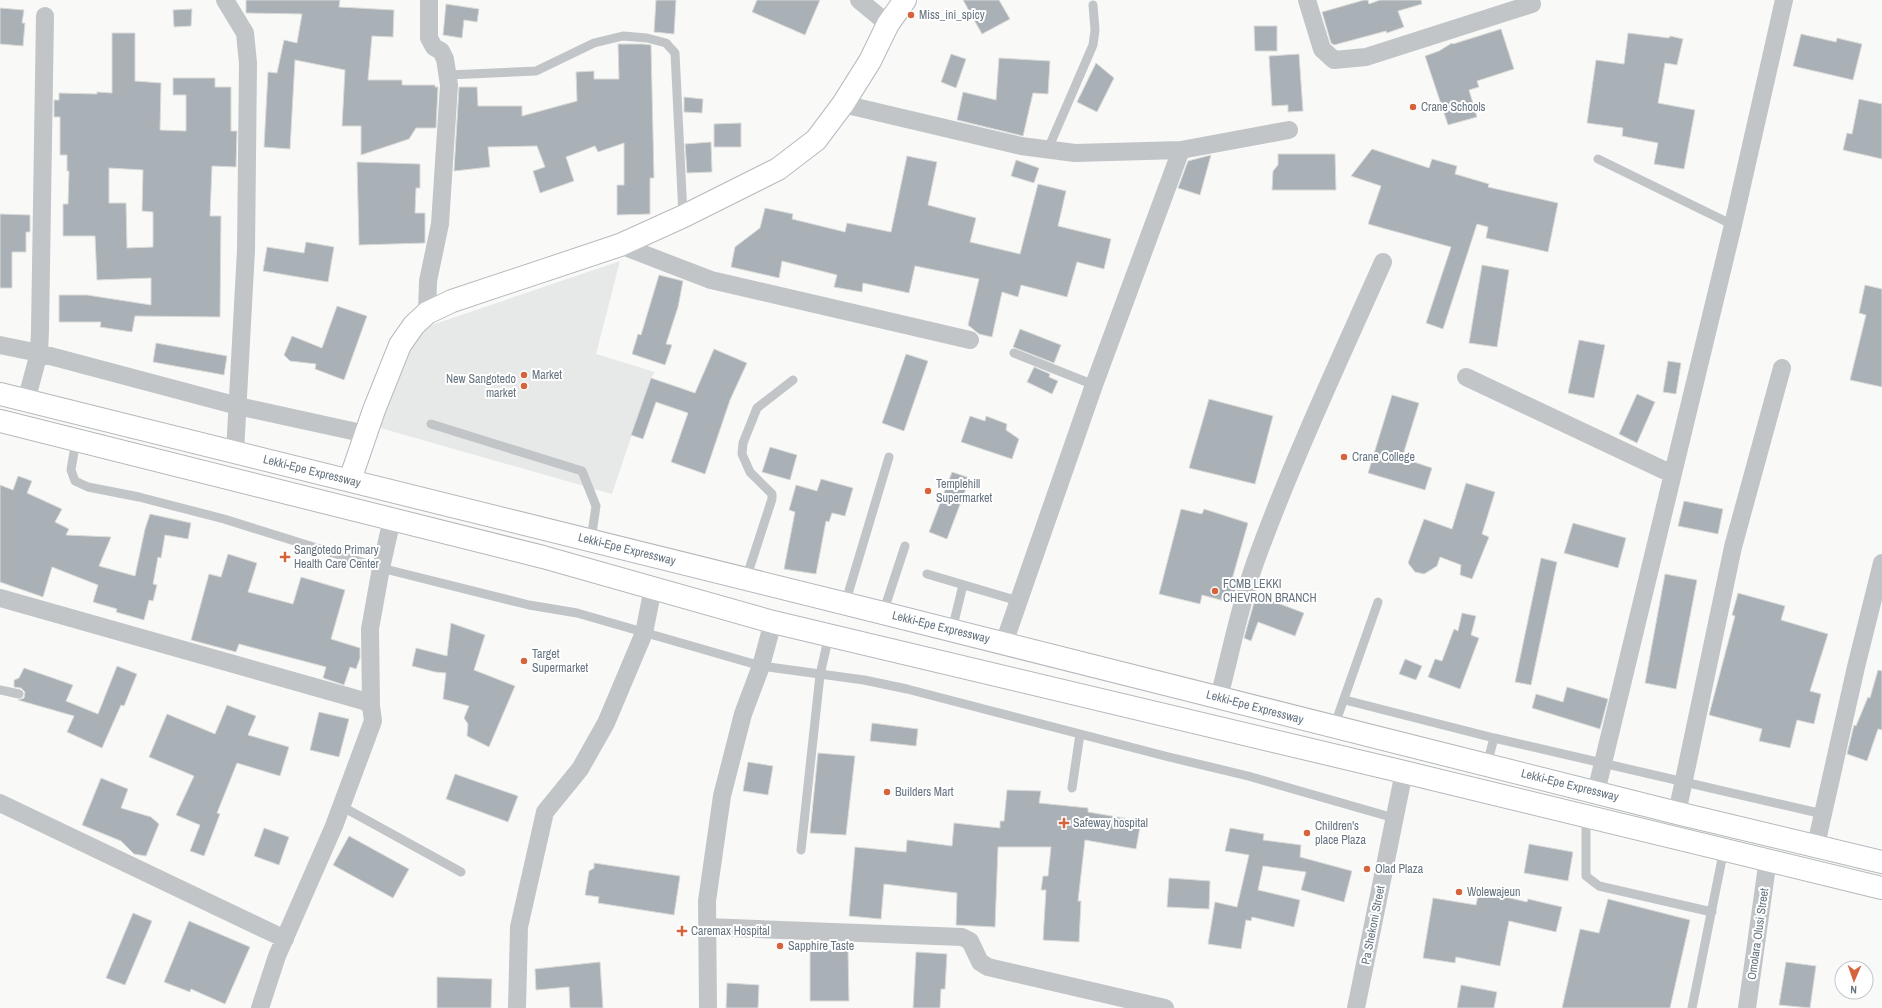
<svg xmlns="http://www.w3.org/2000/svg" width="1882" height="1008" viewBox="0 0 1882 1008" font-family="'Archivo Narrow',sans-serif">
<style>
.built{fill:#e7e8e8}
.building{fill:#a9b0b6;stroke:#dbdbd9;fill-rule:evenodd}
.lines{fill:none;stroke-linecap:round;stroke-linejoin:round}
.secondary-casing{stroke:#b6babf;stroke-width:24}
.highway-casing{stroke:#b4b8bb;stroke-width:24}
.lane{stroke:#c1c5c8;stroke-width:9}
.street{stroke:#c1c5c8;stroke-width:18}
.secondary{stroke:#fff;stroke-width:22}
.highway{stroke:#fff;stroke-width:22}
.poi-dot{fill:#d5633c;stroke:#fff;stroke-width:1.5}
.labels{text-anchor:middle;stroke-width:4;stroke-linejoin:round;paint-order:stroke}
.poi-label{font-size:12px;fill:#667480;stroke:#fff;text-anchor:start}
.street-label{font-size:12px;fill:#667480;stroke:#fff}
</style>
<rect width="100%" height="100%" fill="#f9f9f7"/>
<path class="built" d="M620 261 596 354 655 372 651 378 612 494 377 427 400 360 420 329Z"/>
<path class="building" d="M246 0H340L339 7 394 10 393 37 372 36 368 80H402V85H435V87H438L436 128H416L409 139 361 155V126H342L345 70 295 60 290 149 264 147 268 72 277 73 284 40 297 43 302 14 246 13Z
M656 0H676L674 34 654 32Z
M757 0H820L805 35 752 12Z
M963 0H999L1010 19 982 34Z
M1364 0H1368L1369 4 1380 0H1421L1422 4 1398 11 1404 27 1387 33 1386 31 1334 45 1331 43 1322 12Z
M446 4 479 9 477 22 464 20 462 38 443 35Z
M0 8 24 10 22 23H25L23 46 0 44Z
M192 9 191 26 174 27 173 10Z
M1254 26H1277V51H1255Z
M1501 29 1514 69 1477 81 1479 87 1469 90 1477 117 1448 125 1425 56 1439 51 1452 43 1453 44Z
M112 33H135V81L161 83 160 130 186 131V95H173V78H215V87H231V131H237L236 167 212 166 210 216H221L220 317 135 316 132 332 100 327 101 322H59V295H87L151 305V278L97 280 95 236H63V204H68L69 171H67V155H60V117H54V100H59V93L97 94V92L112 93ZM109 168 143 170 142 211 153 212V247L127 248 126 203H109Z
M1628 33 1669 38 1670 36 1683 39 1677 65 1665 63 1658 103 1695 110 1684 169 1654 164 1658 143 1622 136 1623 128 1587 123 1596 60 1624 64Z
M1801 34 1836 42 1837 38 1862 44 1853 80 1793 66Z
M618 44H643L651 45 654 178H650V214L617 215V185H624V143L598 152 595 146 566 157 574 181 540 193 533 171 545 167 537 146 488 147 490 167 454 171 459 87H477L478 106H522V116L577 101 576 72 594 71V79H619Z
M951 54 966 59 956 88 941 82Z
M1299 54 1303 111 1288 112V105L1272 106 1269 56Z
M999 58 1050 61 1048 94 1033 93 1023 136 957 120 963 92 996 100Z
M1096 63 1114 78 1097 112 1077 102Z
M684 97 703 99 702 113 684 112Z
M1859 99 1882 104V159L1843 150 1847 133 1852 134Z
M741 123V147H714V124Z
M711 142 712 172 687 173 685 144Z
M1372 149 1429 168 1432 159 1457 166 1455 174 1489 184 1488 187 1558 203 1548 252 1486 238 1488 227 1477 224 1443 329 1426 323 1451 247 1368 224 1381 186 1351 176Z
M1278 154H1335L1336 190H1272L1273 171 1278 165Z
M1211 155 1200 195 1178 188 1188 161Z
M907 156 937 162 928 205 976 218 970 242 1020 254 1038 184 1066 191 1058 226 1111 239 1104 269 1077 262 1067 297 1021 285 1018 297 1002 292 992 337 979 334 968 325 979 279 915 266 909 293 863 283 862 292 834 287 837 275 782 261 779 278 731 267 735 247 760 228 765 208 793 214 792 219 845 232 847 223 891 232Z
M1016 160 1039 168 1034 183 1011 176Z
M357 162 420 164V188H416L415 213H425V243L359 245Z
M0 214 30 215V232H26V252H12V288H0Z
M306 242 334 247 328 282 263 271 267 247 304 253Z
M1482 265 1509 270 1497 347 1469 343Z
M659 275 683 281 678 307 666 344 672 345 665 365 632 354 638 334 641 335Z
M1865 285 1882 289V387L1850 380 1866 315 1859 313Z
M337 306 367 316 344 380 315 369 316 364 290 361 284 355 292 336 322 348Z
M1020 329 1061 345 1054 363 1013 347Z
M1579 340 1605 345 1594 398 1568 393Z
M156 343 227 356 224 375 153 362Z
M714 349 747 363 730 400 705 474 671 462 688 413 656 402 643 439 631 435 651 378 695 393Z
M906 354 928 361 904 431 882 423Z
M1668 361 1681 363 1676 394 1663 392Z
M1034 367 1050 374 1049 377 1058 381 1052 394 1027 382Z
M1637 394 1655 402 1637 443 1619 434Z
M1392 395 1419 403 1402 458 1432 468 1425 490 1368 473Z
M1209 399 1273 416 1255 484 1189 468Z
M970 416 985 421 986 416 1007 424 1006 430 1019 439 1012 459 961 442Z
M770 447 797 455 790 480 762 472Z
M952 472 970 478 947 539 929 532Z
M18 476 32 481 27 493 62 509 55 522 69 529 66 535 111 537 99 566 135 576 145 529 150 514 191 523 188 539 165 535 161 558 158 557 153 584 157 585 153 601 149 600 144 620 116 612 117 609 93 602 98 585 52 567 43 597 0 582V485L13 490Z
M821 479 853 488 845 516 832 513 829 522 826 521 816 574 784 569 795 512 789 510 796 485 817 491Z
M1466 483 1495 492 1482 534 1489 537 1472 579 1460 575 1461 565 1440 557 1437 566 1424 574 1415 572 1408 563 1424 519 1452 529Z
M1684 501 1723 509 1718 534 1678 526Z
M1181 509 1202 514 1204 509 1248 523 1231 583 1237 585 1232 603 1202 595 1200 604 1159 594Z
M1573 523 1626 538 1618 568 1564 553Z
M228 554 257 563 248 592 293 604 301 577 345 590 331 639 360 648V658L356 669 350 667 344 685 323 678 326 667 239 644 236 652 191 640 209 574 221 577Z
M1541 558 1557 562 1531 685 1515 682Z
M1665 574 1697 580 1676 689 1645 683Z
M1257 592 1268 596 1267 599 1304 613 1295 636 1258 622 1251 641 1244 638Z
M1738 593 1785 606 1781 620 1828 634 1810 691 1821 694 1814 724 1797 720 1790 748 1759 741 1762 729 1709 715 1735 616 1732 615Z
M1462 613 1476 616 1471 635 1479 638 1460 689 1428 677 1435 659 1442 661 1454 629 1458 631Z
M451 623 485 635 474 670 515 686 489 747 467 736 468 724 464 718 469 706 443 699 446 673 435 672 412 666 416 648 447 656Z
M1405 659 1422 666 1416 680 1399 674Z
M117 666 137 674 124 706 121 705 102 748 67 732 74 716 18 700 24 698 25 692 21 688 14 687V680L19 678 24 668 73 685 66 701 98 714Z
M1878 670 1882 671V730L1878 729 1867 761 1847 754 1854 725 1856 726 1868 697 1870 698Z
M1567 687 1608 699 1600 729 1532 708 1536 694 1563 702Z
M227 705 256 716 248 735 289 747 280 776 237 763 217 813 220 814 204 856 190 851 200 825 176 815 194 776 149 757 167 714 215 734Z
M319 712 349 719 339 757 310 750Z
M872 723 918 729 916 746 870 741Z
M818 753 855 756 846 835 810 833Z
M748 762 773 766 768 795 743 791Z
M455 774 518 796 508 822 446 799Z
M101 778 128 789 121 808 151 817 159 824 146 856 134 854 121 841 82 825Z
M1007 790 1041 791 1039 803 1088 808V812L1141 821 1136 849 1085 840 1078 901H1081L1079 942 1043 940 1046 890H1041L1043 876H1048L1051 847H998L995 927 956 925 957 893 884 884 881 919 849 916 855 847 906 852 907 840 952 846 954 823 1000 828V821H1004Z
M264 828 289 837 279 865 254 856Z
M1230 828 1264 834 1263 840 1301 845 1300 857 1352 871 1344 902 1301 890 1306 872 1263 866 1258 890 1300 900 1294 927 1252 917 1251 921 1246 920 1241 949 1208 944 1215 902 1237 907 1249 855 1225 851Z
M349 836 409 869 393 898 333 865Z
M1529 844 1573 852 1568 881 1524 873Z
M594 863 680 876 674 915 598 903 599 897 585 895 589 871 594 868Z
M1169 878 1210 881 1209 909 1167 907Z
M1479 891 1527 902 1528 899 1562 907 1556 932 1509 921 1500 966 1456 957 1455 963 1423 958 1433 898 1476 905Z
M1608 899 1690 920 1670 1008H1562L1580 929 1599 933Z
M133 913 152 921 125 985 106 978Z
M189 921 250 947 225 1004 191 989 190 992 164 982Z
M810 950H848L849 1001H810Z
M916 952 947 954 945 989H941L940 1008H913Z
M600 962 603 1008H570L569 987 536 990 535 969Z
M1786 962 1816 966 1810 1008 1779 1005Z
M437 977 492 979 491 1008H437Z
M727 983 759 985 758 1008H726Z
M1461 985 1497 992 1494 1008H1457Z"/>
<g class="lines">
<defs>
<path id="secondary" d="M350 480 374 410 400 345 414 325 427 313 452 301 620 245 684 216 778 169 816 140 843 104 870 61 888 24 905 0"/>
<path id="highway" d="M0 394 883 613 1677 813 1882 862
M0 421 543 557 773 622 1404 772 1882 888"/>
</defs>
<use href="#secondary" class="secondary-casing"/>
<use href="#highway" class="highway-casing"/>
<path class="lane" d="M448 75 536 71 594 43 623 36 647 38 666 43 675 53 683 215
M1048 149 1093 45 1095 30 1093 5
M1598 159 1733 225
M1014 353 1094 385
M431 424 582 471 596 506 591 540
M76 440 71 470 75 481 88 487 139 497 224 519 381 568 529 605 577 613 761 666 864 680 907 689 1165 756 1248 776 1394 818
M927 574 1018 601
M746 579 772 499V494L750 472 742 454 743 443 757 408 793 380
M845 604 889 457
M883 613 905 546
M952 630 963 585
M0 690 19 694
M1345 700 1494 738
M1334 727 1378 602
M1487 764 1494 738 1823 814
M1072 788 1080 734
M341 806 461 872
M1586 815V876L1599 886 1712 912
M801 850 820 675 829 635
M1692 1008 1724 849"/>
<path class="street" d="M225 0 245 33 248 63 246 250 235 452
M859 0 888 24
M1307 0 1322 49 1334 60 1366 57 1532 4
M843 104 1021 146 1075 153 1181 150 1289 130
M620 245 711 280 970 340
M427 313 428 281 440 224 449 85 445 59 441 51 434 47 429 38V0
M0 345 39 353 238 406 366 434
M1466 377 1672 474
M26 401 39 353 40 330 45 16
M0 598 364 701 371 706
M1004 643 1094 385 1181 150
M1219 697C1231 652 1240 604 1256 560 1293 459 1339 361 1383 262
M1596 792 1733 225 1784 0
M0 803 285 939
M1677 813 1733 547 1782 368
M1816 845 1856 667 1882 563
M707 927 962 937 970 941 980 962 988 967 1165 1008
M260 1008 277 956 334 826 373 721 371 706 370 629 381 568 392 519
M517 1008 519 927 545 812 580 769 606 723 644 633 653 588
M708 1008 707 901 722 796 743 714 761 666 773 622
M1356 1008 1404 772
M1747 1008 1768 859"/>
<use href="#secondary" class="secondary"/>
<use href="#highway" class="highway"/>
</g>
<g class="poi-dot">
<circle cx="911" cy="15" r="4"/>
<circle cx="1413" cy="107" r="4"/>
<circle cx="524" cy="375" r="4"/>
<circle cx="524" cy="386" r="4"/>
<circle cx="1344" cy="457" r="4"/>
<circle cx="928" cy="491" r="4"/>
<path d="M283 551h4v4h4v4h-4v4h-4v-4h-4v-4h4z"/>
<circle cx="1215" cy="591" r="4"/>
<circle cx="524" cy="661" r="4"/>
<circle cx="887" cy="792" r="4"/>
<path d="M1062 817h4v4h4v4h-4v4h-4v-4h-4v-4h4z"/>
<circle cx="1307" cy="833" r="4"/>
<circle cx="1367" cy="869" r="4"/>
<circle cx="1459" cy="892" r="4"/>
<path d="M680 925h4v4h4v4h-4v4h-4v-4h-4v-4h4z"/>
<circle cx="780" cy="946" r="4"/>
</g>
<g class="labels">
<g class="poi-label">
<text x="919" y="19">Miss_ini_spicy</text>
<text x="1421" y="111">Crane Schools</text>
<text x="532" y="379">Market</text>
<text x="516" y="383" text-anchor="end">New Sangotedo<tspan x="516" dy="14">market</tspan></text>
<text x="1352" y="461">Crane College</text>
<text x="936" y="488">Templehill<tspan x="936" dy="14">Supermarket</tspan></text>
<text x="294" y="554">Sangotedo Primary<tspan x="294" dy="14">Health Care Center</tspan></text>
<text x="1223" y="588">FCMB LEKKI<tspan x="1223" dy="14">CHEVRON BRANCH</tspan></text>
<text x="532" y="658">Target<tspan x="532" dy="14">Supermarket</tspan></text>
<text x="895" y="796">Builders Mart</text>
<text x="1073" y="827">Safeway hospital</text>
<text x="1315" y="830">Children's<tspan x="1315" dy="14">place Plaza</tspan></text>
<text x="1375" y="873">Olad Plaza</text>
<text x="1467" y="896">Wolewajeun</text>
<text x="691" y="935">Caremax Hospital</text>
<text x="788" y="950">Sapphire Taste</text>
</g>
<g class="street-label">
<text transform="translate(312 471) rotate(14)" y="4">Lekki-Epe Expressway</text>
<text transform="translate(627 549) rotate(14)" y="4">Lekki-Epe Expressway</text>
<text transform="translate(941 627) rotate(14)" y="4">Lekki-Epe Expressway</text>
<text transform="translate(1255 707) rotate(15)" y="4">Lekki-Epe Expressway</text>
<text transform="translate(1570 785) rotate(14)" y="4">Lekki-Epe Expressway</text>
<text transform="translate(1373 925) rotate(-79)" y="4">Pa Shekoni Street</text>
<text transform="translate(1758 934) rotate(-82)" y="4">Omolara Olusi Street</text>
</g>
</g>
<g transform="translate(1854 980) rotate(182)"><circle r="19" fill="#ffffff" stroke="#c2c7cc"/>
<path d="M0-3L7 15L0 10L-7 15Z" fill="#d5633c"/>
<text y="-6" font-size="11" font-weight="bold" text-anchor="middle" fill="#667480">N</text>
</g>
</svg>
